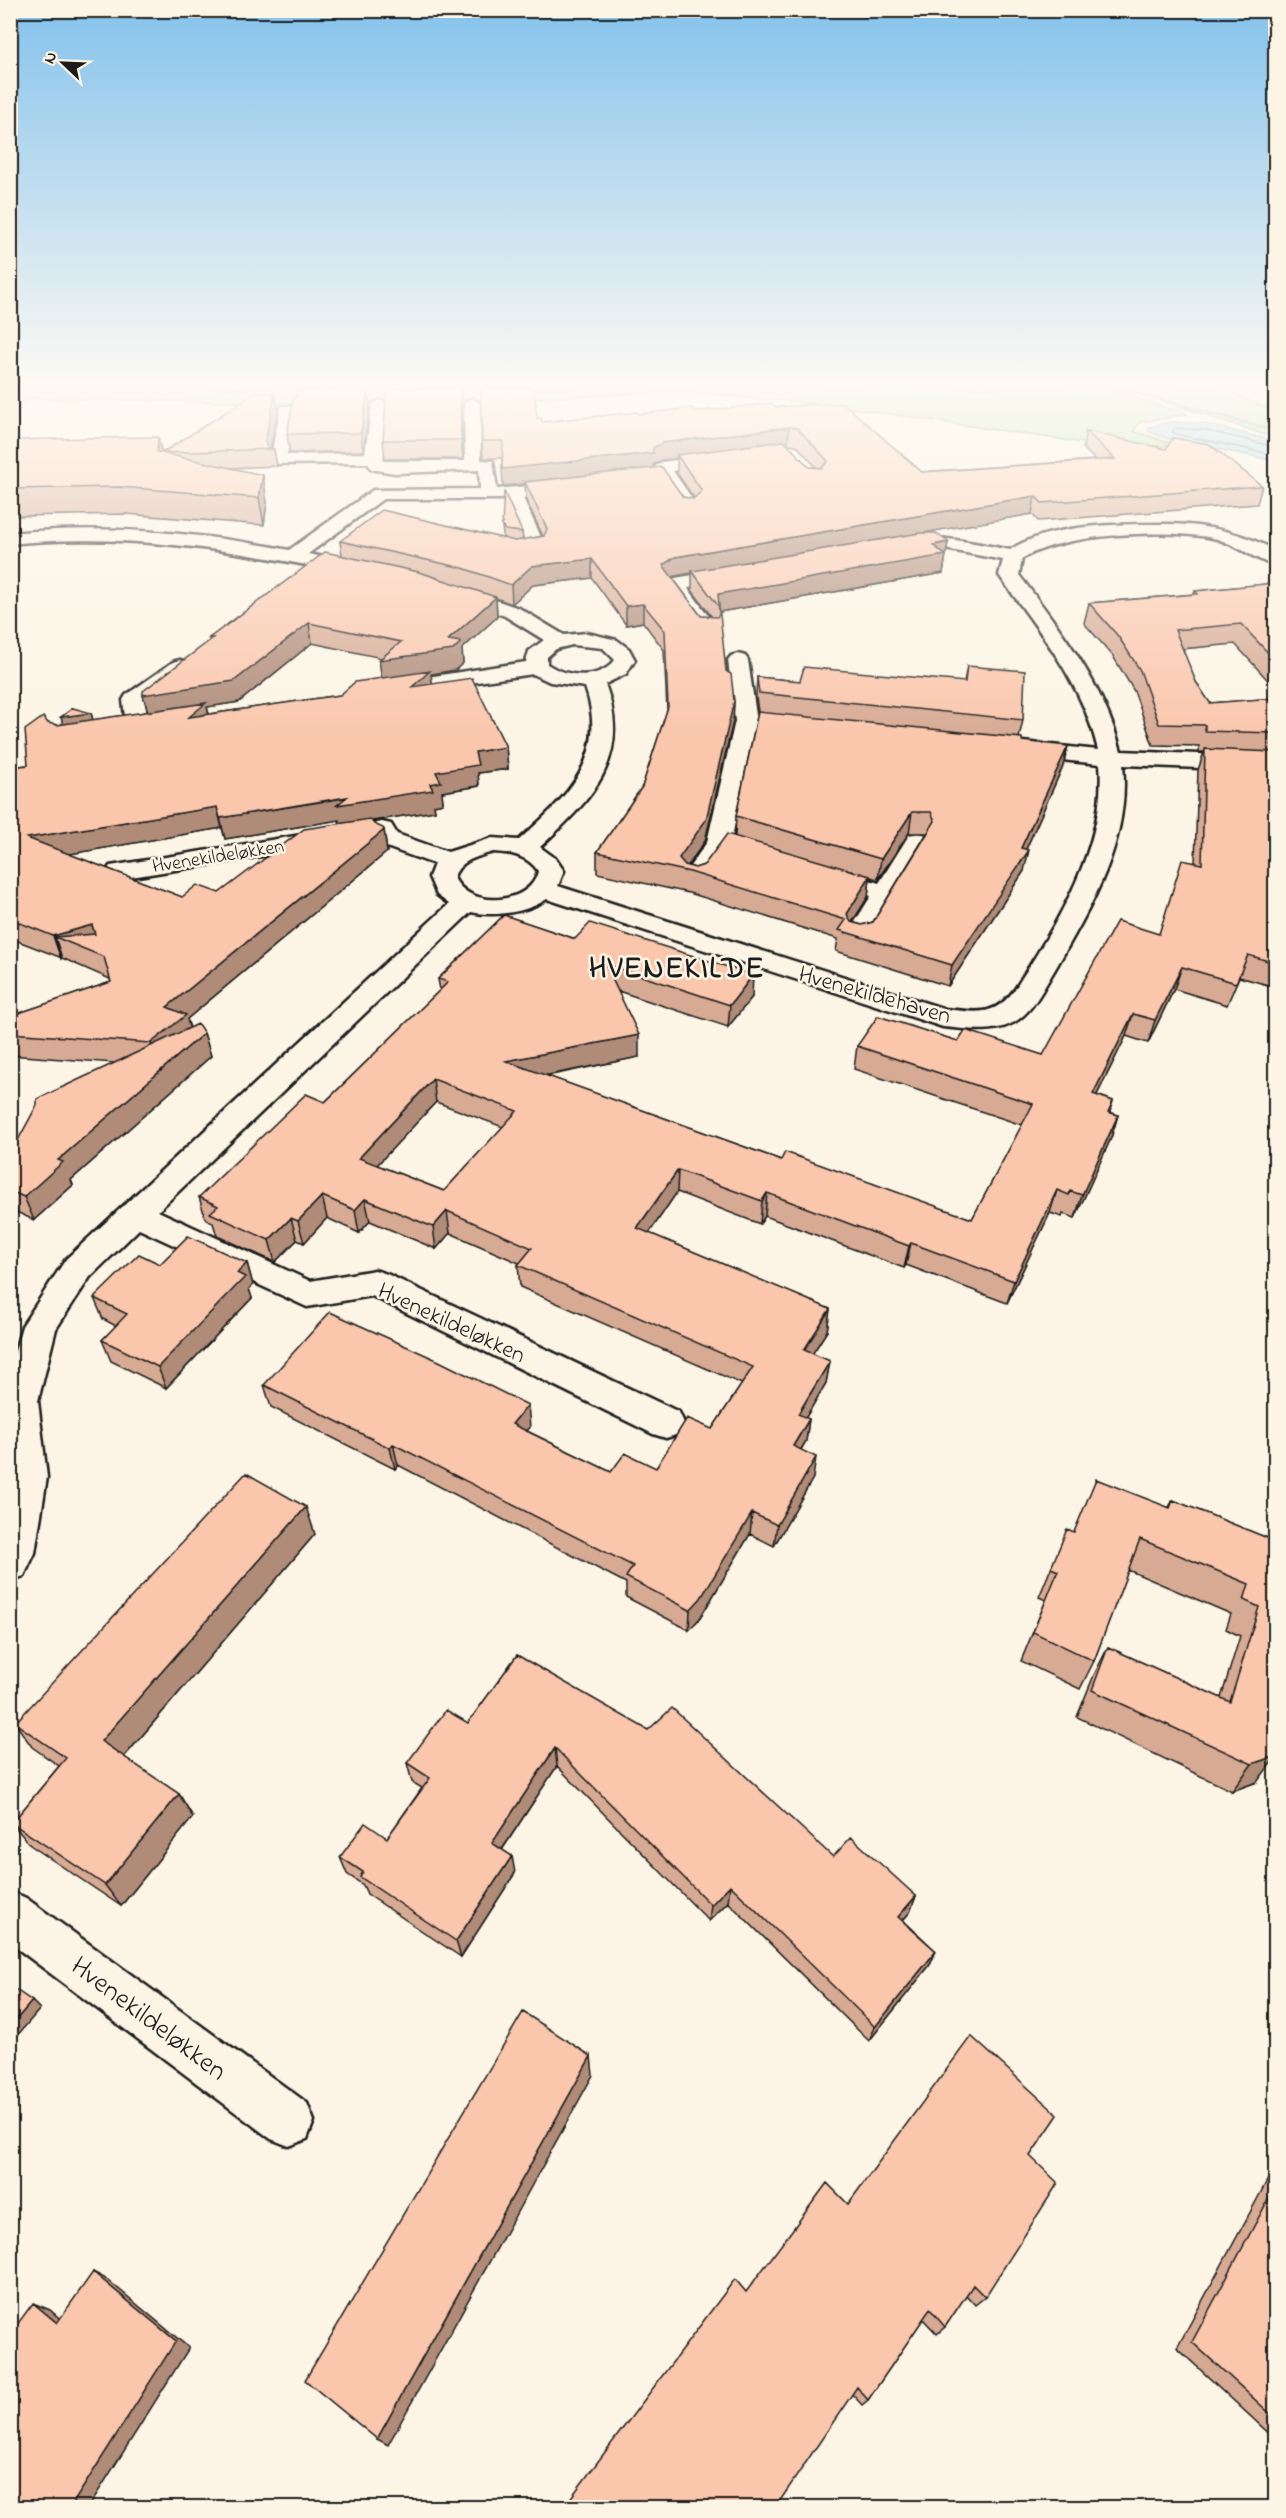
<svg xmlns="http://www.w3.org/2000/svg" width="1286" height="2518" viewBox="0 0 1286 2518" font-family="'Indie Flower',sans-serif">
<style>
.green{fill:#a8e2a8;stroke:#627f62;stroke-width:1.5}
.water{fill:#8fd6f1;stroke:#618c9c;stroke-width:1.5}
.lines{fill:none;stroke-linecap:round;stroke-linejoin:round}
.shore{stroke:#4a6671;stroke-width:1.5}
.stream{fill:#618c9c;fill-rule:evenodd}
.street-casing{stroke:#1c1c1c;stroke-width:5}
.street{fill:#fcf5e5;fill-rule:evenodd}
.wall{fill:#d7aa94;stroke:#1c1c1c;stroke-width:1.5;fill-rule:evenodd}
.shaded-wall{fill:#af8b78;stroke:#1c1c1c;stroke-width:1.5}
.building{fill:#fac6ac;stroke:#1c1c1c;stroke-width:1.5;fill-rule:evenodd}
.labels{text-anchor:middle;stroke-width:5;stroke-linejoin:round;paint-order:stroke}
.far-street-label{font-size:20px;fill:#1c1c1c;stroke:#fcf5e5}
.street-label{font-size:24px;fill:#1c1c1c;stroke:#fcf5e5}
.near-street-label{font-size:28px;fill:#1c1c1c;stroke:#fcf5e5}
.district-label{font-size:30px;font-weight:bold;letter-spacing:1.5px;fill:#1c1c1c;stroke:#fcf5e5}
</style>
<rect width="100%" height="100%" fill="#fcf5e5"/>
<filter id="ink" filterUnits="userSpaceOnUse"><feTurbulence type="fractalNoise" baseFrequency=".0167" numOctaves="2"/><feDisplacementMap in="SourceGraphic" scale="12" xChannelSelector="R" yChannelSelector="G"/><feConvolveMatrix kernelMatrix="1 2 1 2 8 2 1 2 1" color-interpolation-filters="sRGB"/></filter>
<g filter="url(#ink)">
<path class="green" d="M11 388H1104L1188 414 1140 422 1133 431 1176 445 1117 448 836 406 679 391 566 397 270 403 28 398 11 415Z
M1123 388H1241L1234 395 1275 411V438Z"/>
<path class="water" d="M1170 422 1205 424 1275 441V461L1166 438 1148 431 1150 427Z"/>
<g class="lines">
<path class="shore" d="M1276 447 1205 430 1175 428 1172 431 1175 434 1276 455"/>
<path class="stream" d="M1112 388H1121L1276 429V433Z"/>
<defs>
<path id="street" d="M472 398 480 403 481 460 493 461 497 489 571 482 580 487 571 492 523 498 546 548 544 552 517 557 495 551 493 547 502 541 517 545 526 544 506 499H383L308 554 363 565 366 569 363 573 356 575C241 551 128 532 10 544V533C105 524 196 532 289 550L373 490 480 489 479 470 395 473 371 469 368 463 272 464 270 460 281 406H293L295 409 287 455 365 453 372 405 380 400 388 405 383 461H465L464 403Z
M721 454 727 455 729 459 727 463 673 471 696 504 687 509 681 508 654 467 662 462Z
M1170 524C1208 525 1242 532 1276 551V566C1255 560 1238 545 1217 539 1172 528 1060 533 1022 559L1019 575C1061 630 1103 683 1121 751L1276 757V771L1123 765C1131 840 1090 909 1054 971 1044 987 1035 1007 1019 1019 998 1035 967 1029 943 1027L547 899C526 913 494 917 471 912L158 1211 310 1281 375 1270 387 1274 679 1412 684 1423 679 1434 666 1438 653 1434 372 1296 307 1307 139 1229 90 1277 56 1329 38 1401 47 1477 35 1553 24 1576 10 1581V1369L22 1326 66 1259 449 904 437 895 429 877 434 864 378 844 374 838 119 879 110 876 106 871 110 866 382 822 391 824 397 834 448 852 492 838 519 840C567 797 610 757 585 687L550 682 533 674 388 695 380 694 377 689 380 684 388 683 526 662 529 651 544 640 505 616 446 596 443 592 453 586 519 608 564 635 587 633 617 640 629 649 635 660 626 674 605 684C633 758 592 799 540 847L555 858 564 871 558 886 945 1009C977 1012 994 1018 1015 989 1057 923 1107 845 1100 764L1022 756 1014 754 1011 749 1014 744 1022 742 1098 750C1082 681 1039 632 999 575L1003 560 945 549 904 551 895 545C907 527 990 546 1010 550 1050 523 1123 524 1170 524ZM572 645 603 648 615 660C599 681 567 677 547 664V657L556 649ZM493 852C511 853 527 855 538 871 531 906 467 909 454 877 460 860 477 857 493 852Z
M735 568 742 570 745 574 742 578 688 588 711 619 708 623H694L665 584 675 578Z
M738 654 745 656 748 660 756 715 809 721 812 726 809 731 801 733 755 728 731 842 703 884 694 887 685 884 681 879 707 842 735 721 728 660 731 656Z
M180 660 187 662 190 666 187 670 145 702 148 726 145 731H129L126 726 123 700 126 695 173 662Z
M918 833 927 835 930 840 868 942 859 944 850 942 846 936 871 896 818 880 814 875 818 870 827 867 879 883 909 835Z
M10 1891 26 1898 307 2103 314 2121 307 2139 289 2146 271 2139 10 1943Z"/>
</defs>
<use href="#street" class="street-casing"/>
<use href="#street" class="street"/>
</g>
<path class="wall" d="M275 394 278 411 270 448 274 449 277 466 230 468 267 502 264 525 126 514 17 516 14 508H10V445L162 452Z
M370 404 363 451 290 453 287 434Z
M462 404 463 459H385L383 440Z
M775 407 922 472 1095 460 1083 448 1086 431 1262 486 1257 504 1038 521 1032 514 921 533 948 542 943 573 719 612 726 671 734 701 733 721 705 841 688 866 695 868 704 865 735 836 736 816 758 712 756 696 757 677 800 681 964 682 967 666 1023 720 1019 738 1022 741 1068 746 1063 766 1026 849 1024 871 948 986 836 951 838 939 689 893 597 873V852L642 787 667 710 664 650 643 622 626 625 592 578 533 585 512 604 496 598 497 617 462 649 463 663 455 670 431 674 432 684 506 747 508 769 478 773 479 786 442 792 443 803 434 805 435 811 372 821 374 824 384 830 387 852 187 1019 190 1028 204 1033 211 1056 71 1180 73 1185 34 1220 10 1209V1155L115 1063 10 1055V1016L111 982 110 979 62 958 10 938V767L28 765 48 723 57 725 63 724 61 717 91 713 93 720 148 712 143 695 209 641V638L342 555 340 541 504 538 503 536 502 526 522 532 523 540 543 536 526 500 525 484 503 486 502 458H483L482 441 537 418 542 422 639 414ZM787 444 796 445 816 467H809ZM677 458V473L694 498 693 499 683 497 653 468V465L662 460ZM692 573V590L712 617 701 616 672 577 675 576ZM312 643 382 658V678L340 695 209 714 207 707 239 702ZM339 820 340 823 219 893 182 897 69 854 222 828 225 839ZM909 833H927L873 922 862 925 852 922 868 897 870 877 878 879Z
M1275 583V688L1235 644 1182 649 1196 682 1210 703 1275 698V969L1268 985 1239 977 1227 1005 1174 989 1148 1043 1126 1036 1097 1095 1113 1101 1110 1112 1118 1115 1111 1138 1075 1218 1063 1214 1062 1217 1050 1213 1007 1303 906 1265 904 1268 765 1216 760 1224 677 1192 649 1233 830 1309 827 1331 812 1354 830 1361 826 1383 805 1418 809 1419 806 1441 801 1450 813 1478 774 1546 750 1534 700 1618 689 1630 626 1597V1583L398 1465 395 1469 271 1407 264 1385 530 1427 527 1431 611 1472 656 1468 712 1429 742 1384 520 1287 518 1265 519 1263 450 1233 436 1249 370 1221 359 1233 327 1218 304 1243 297 1240 275 1262 217 1236 213 1223 206 1220 199 1197 325 1102 440 990 438 979 504 915 752 997 728 1027 618 991 639 1057 547 1076 781 1160 972 1219 1022 1125 854 1069 857 1046 958 1041 1043 1055 1159 934 1195 863 1198 770 1204 752H1199V746L1153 745 1134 691 1113 656 1084 623 1089 603 1194 594 1195 591ZM436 1102 503 1127 444 1191 377 1165Z
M247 1263 253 1285 249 1289 252 1298 166 1388 111 1361 102 1340 116 1326 103 1319 94 1298 160 1264Z
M1173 1500 1275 1541 1257 1782 1232 1791 1077 1717 1094 1675 1108 1647 1221 1698 1240 1636 1226 1629 1231 1614 1128 1570 1094 1661 1080 1689 1021 1661 1046 1600 1039 1597 1051 1568 1074 1532 1169 1507Z
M315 1534 124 1757 179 1794 193 1817 121 1906 30 1845 12 1823 59 1766 32 1747 15 1723Z
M517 1655 833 1857 916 1896 910 1912 903 1920 936 1951 929 1966 869 2041 728 1902 709 1921 557 1766 502 1850 515 1873 461 1957 367 1894 363 1885 347 1874 340 1857 387 1838 422 1788 412 1782 407 1763 468 1723Z
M1030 2156 985 2297 975 2305 966 2295 945 2327 937 2334 923 2319 868 2400 862 2405 852 2394 746 2292 848 2204Z
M1275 2166V2439L1177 2348Z"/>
<path class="shaded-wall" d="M368 388 370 404 363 451 361 433Z
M460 388 462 404 463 459 461 440Z
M275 394 278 411 270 449H266L265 442Z
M789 427 788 444 679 458 677 455V458L662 460 653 465V470L503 486 502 469 653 448 662 443Z
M158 437 162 453 163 479 157 452Z
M263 475 267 502 264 525 259 498Z
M1035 496 1032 514 693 573 692 571V573L675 576 663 584V565L675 557Z
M948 542 943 573 719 612 718 594 933 545Z
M592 559V578L533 585 512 604 511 585 532 566Z
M496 597 497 617 462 649 463 663 455 670 431 674 433 691 382 681 379 660 448 640Z
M643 604V622L626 625V606Z
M309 623 312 643 239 702 207 707 211 724 149 715 143 695Z
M734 701 733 721 705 841 684 871 679 858Z
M91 713 94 724 64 728 61 717Z
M1068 746 1063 766 1018 867 1029 850 1024 871 948 986 952 965 1021 848Z
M506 747 508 769 478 773 479 786 442 792 443 803 434 805 435 811 340 826 339 820 225 839 220 818 430 784 436 772 475 752Z
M217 807 222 828 35 860 27 838Z
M912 812 909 833 878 879 881 859Z
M384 830 387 852 187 1019 192 1037 159 1066 151 1043 167 1007Z
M870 876 868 897 846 932 847 914Z
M92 925 100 947 55 937 62 958 61 959 53 936Z
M1182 967 1174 989 1148 1043 1155 1020Z
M753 975 752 997 728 1027 730 1005Z
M1133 1014 1126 1036 1086 1117 1093 1094Z
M204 1033 211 1056 71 1180 73 1185 34 1220 24 1197 58 1160Z
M639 1035V1057L508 1083 506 1061Z
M433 1079 436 1102 363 1180 359 1158Z
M1118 1115 1111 1138 1075 1218 1082 1195Z
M678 1170 677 1192 637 1251V1228Z
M1057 1190 1050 1213 1007 1303 1014 1281Z
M767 1193 765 1216 760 1224 762 1201Z
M322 1196 327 1218 304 1243 298 1221Z
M365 1199 370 1221 359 1233 355 1210Z
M447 1211 450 1233 436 1249 433 1227Z
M291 1218 297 1240 275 1262 269 1240Z
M911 1243 906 1265 904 1268 909 1246Z
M247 1263 253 1285 249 1289 252 1298 166 1388 158 1367 237 1273Z
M830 1309 827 1331 801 1372 804 1350Z
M830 1361 826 1383 795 1436 798 1414Z
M528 1405 530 1427 515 1445 512 1424Z
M809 1419 806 1441 790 1468 793 1446Z
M393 1444 398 1465 395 1469 390 1448Z
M816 1457 813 1478 774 1546 777 1525Z
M306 1507 315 1534 117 1765 101 1741Z
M752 1513 750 1534 700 1618 689 1630 690 1610Z
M555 1748 557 1766 495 1860 492 1843Z
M1275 1756V1758L1257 1782 1232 1791 1252 1764Z
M179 1794 193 1817 121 1906 105 1885Z
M512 1856 515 1873 461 1957 456 1941Z
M730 1885 728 1902 709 1921 711 1905Z
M916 1896 910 1912 892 1932 898 1917Z
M936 1951 929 1966 869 2041 875 2027Z
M32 2001 40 2009 10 2044V2027Z
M591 2056 593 2075 388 2445 377 2439Z
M93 2272 108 2280 189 2348 88 2508H70Z
M33 2303 50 2310 73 2330 57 2323Z"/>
<path class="building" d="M351 388H368L361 433 287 434 294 396 297 397V391Z
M387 388H460L461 440H383Z
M481 388H534L537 418H541L542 422 637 412 639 414 692 408 695 412 771 403 775 407 843 403 922 472 1115 459 1086 431 1166 449 1173 438 1209 444 1262 486 1042 503 1035 496 675 557 663 565 701 616 717 617 720 614 726 671 731 674 734 701 706 820 679 858 685 865 695 868 704 865 727 834 870 876 847 914 851 922 862 925 873 922 935 821 931 812H912L881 859 736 816 758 712 1022 738V741L1068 746 1021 848 1029 850 952 965 839 930 846 920 690 872 597 852 642 787 668 707 665 631 643 604 626 606 592 559 532 566 511 585 463 568 340 541 382 510 515 541 544 536 547 529 525 482 662 467 683 497 693 499 702 491 677 455 784 441 809 467 822 468 828 461 797 428 789 427 662 443 653 448V453L502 469 503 441H482Z
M257 392 275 394 265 442 267 448 274 449 162 453Z
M158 437 157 452 263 475 259 498 120 487 10 489V445L12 440 94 438Z
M504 491 522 532 505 530 502 526Z
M920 533H936L948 542 933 545 945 555 718 594 719 607 692 571Z
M325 552 419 572 496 597 448 640 461 642 453 650 379 660 401 642 309 623 234 681 143 695V691L213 638H209Z
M1275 583V660L1241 624 1175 630 1196 682 1210 703 1275 698V733L1205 731V725L1159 724 1140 670 1118 636 1089 603 1198 594 1195 591Z
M967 666 1025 671 1023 720 759 693 757 677 800 681 804 667 965 682Z
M430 671 412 687 472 678 506 747 475 752 478 765 436 772 441 782 430 784 433 790 337 805 347 797 220 818 217 807 27 838 182 897 197 885 219 893 304 829 370 819 374 824 383 828 384 830 167 1007 186 1015 151 1043 10 1033V1016L111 982 104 957 55 937 95 934 92 925 53 936 10 919V767L28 765 25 730 43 717 48 723 57 725 206 703 189 717 340 695 355 682Z
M73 708 91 713 61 717Z
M1205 749 1275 752V963L1248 955 1236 983 1182 967 1155 1020 1133 1014 1093 1094 1113 1101 1108 1112 1118 1115 1082 1195 1070 1191 1069 1195 1057 1190 1014 1281 911 1243 909 1246 767 1193 762 1201 678 1170 637 1228 830 1309 804 1350 830 1361 798 1414 809 1419 793 1446 816 1457 777 1525 752 1513 701 1598 690 1610 626 1577 633 1566 393 1444 390 1448 264 1385 330 1312 439 1361 528 1405 512 1424 611 1472 625 1453 656 1468 687 1418 712 1429 753 1367 518 1265 532 1248 447 1211 433 1227 365 1199 355 1210 322 1196 298 1221 291 1218 269 1240 210 1213 218 1206 199 1197 306 1094 325 1102 448 982 438 979 504 915 575 939 590 923 753 975 730 1005 605 964 639 1035 506 1061 781 1160 785 1152 972 1219 1033 1104 857 1046 878 1016 958 1041 965 1030 1043 1055 1117 921 1159 934 1182 860 1202 864ZM433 1079 517 1111 444 1191 359 1158Z
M198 1024 204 1033 58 1160 63 1162 24 1197 10 1191V1155L37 1105V1099Z
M188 1236 247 1263 237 1273 245 1277 158 1367 102 1340 127 1314 94 1298 139 1254 160 1264Z
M246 1473 306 1507 101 1741 179 1794 105 1885 12 1823 66 1758 15 1723Z
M1096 1479 1170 1508 1173 1500 1275 1541V1756L1252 1764 1092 1690 1108 1647 1230 1702 1259 1607 1244 1600 1249 1584 1140 1539 1094 1661 1033 1632 1058 1571 1051 1568 1067 1529 1074 1532Z
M517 1655 648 1730 672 1708 833 1857 851 1837 916 1896 898 1917 936 1951 875 2027 730 1885 711 1905 555 1748 492 1843 512 1856 456 1941 360 1877 363 1872 340 1857 365 1823 387 1838 430 1778 407 1763 446 1710 468 1723Z
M10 1986 32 2001 10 2027Z
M523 2012 591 2056 377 2439 305 2380Z
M971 2036 1058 2115 1030 2156 1058 2183 985 2297 973 2285 945 2327 930 2309 868 2400 857 2387 775 2508H563L735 2279 746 2292 827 2183 848 2204Z
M1275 2187V2418L1192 2342Z
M93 2272 176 2341 70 2508H10V2334L33 2303 57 2323Z"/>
</g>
<linearGradient id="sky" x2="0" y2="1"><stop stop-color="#84c2ec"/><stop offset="0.52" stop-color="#fefaf3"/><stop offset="1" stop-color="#fefaf3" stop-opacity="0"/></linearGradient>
<rect width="1286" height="740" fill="url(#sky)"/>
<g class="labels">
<g class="far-street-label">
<text transform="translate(218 855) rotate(-9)" y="7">Hvenekildeløkken</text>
</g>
<g class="street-label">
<text transform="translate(875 994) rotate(16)" y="8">Hvenekildehaven</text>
<text transform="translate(452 1322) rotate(25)" y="8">Hvenekildeløkken</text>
</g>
<g class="near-street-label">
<text transform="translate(150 2017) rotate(37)" y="10">Hvenekildeløkken</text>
</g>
<g class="district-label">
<text x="677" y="977">HVENEKILDE</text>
</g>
</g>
<rect width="1286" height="2518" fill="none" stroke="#fcf5e5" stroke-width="36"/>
<rect x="18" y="18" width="1250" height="2482" fill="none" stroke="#1c1c1c" stroke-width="2" filter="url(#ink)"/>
<g transform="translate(63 63) rotate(293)" stroke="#fcf5e5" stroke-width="4.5" paint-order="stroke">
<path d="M0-4.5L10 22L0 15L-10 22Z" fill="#1c1c1c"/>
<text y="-9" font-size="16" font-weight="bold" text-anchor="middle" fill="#1c1c1c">N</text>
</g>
</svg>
